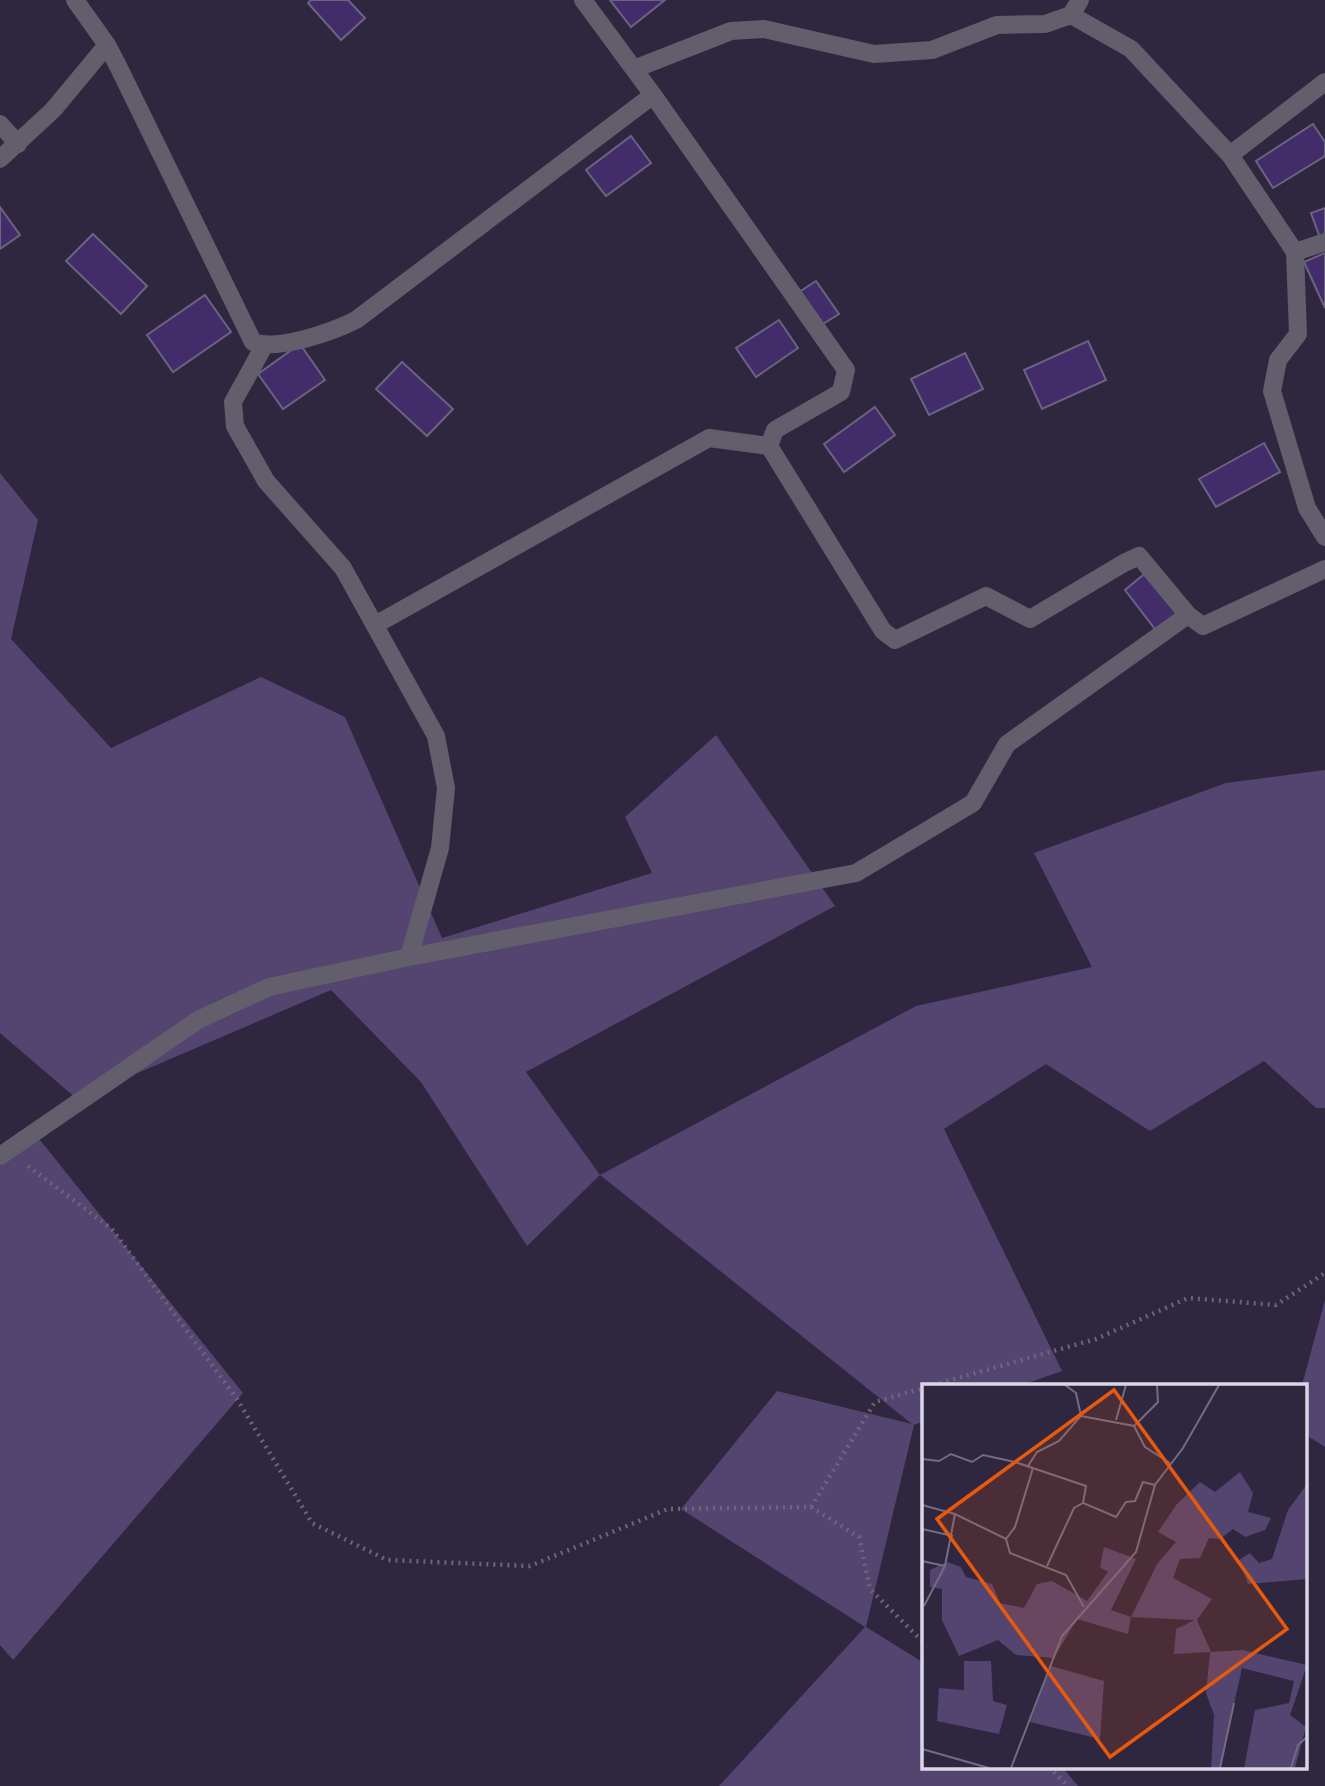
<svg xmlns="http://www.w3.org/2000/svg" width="1325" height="1786" viewBox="0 0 1325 1786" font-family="'Titillium Web',sans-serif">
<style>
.green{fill:#534570}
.building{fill:#432c6a;stroke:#6c6381;stroke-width:2}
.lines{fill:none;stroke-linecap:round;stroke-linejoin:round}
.path{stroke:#6c657c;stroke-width:4.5;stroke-dasharray:2 5;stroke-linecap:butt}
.minor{stroke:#625e6c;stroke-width:18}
.inset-road{fill:none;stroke:#736c82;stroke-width:2}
.view{fill:#e8590c;fill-opacity:0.15;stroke:#e8590c;stroke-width:3.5}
.inset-edge{fill:none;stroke:#dad6e6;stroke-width:3.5}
</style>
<rect width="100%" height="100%" fill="#2f2640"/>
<path class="green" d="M0 473 38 520 11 639 111 748 261 677 345 717 442 938 652 873 625 817 716 735 835 906 526 1072 600 1175 916 1006 1092 967 1034 853 1226 783 1325 770V1108H1316L1264 1061 1150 1131 1046 1064 944 1129 1062 1371 1022 1385H924V1421L914 1425 866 1627 924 1663V1767H1062L1078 1786H719L865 1627 681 1509 777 1391 912 1424 600 1175 527 1246 421 1082 331 990 77 1099 0 1033Z
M32 1130 243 1393 13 1660 0 1645V1151Z
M1325 1300V1447L1306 1435V1385H1302Z"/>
<path class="building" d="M311 0H348L365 18 341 40 308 3Z
M610 0H665L631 27Z
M1313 124 1325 142V156L1273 188 1256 161Z
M631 136 651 163 606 196 586 170Z
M0 207 20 235 0 249Z
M1325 208V236L1320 238 1311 213Z
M93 234 147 286 121 314 66 261Z
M1325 253V308L1304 262Z
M816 281 839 314 818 327 796 294Z
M205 295 231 332 173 372 147 335Z
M779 320 798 348 756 377 736 348Z
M1088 341 1106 380 1042 409 1024 370Z
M300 344 325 380 283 409 258 374Z
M965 353 983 389 929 415 911 379Z
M402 362 453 409 427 436 376 389Z
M875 407 895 435 844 472 824 444Z
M1264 443 1280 472 1216 507 1199 479Z
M1148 571 1182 614 1158 633 1125 590Z"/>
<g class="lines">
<path class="path" d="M28 1166 112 1229 237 1399 312 1523 387 1560 530 1566 668 1509 811 1507 859 1537 870 1589 924 1643
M933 1385 1096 1339 1188 1298 1276 1305 1325 1273
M811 1507 875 1402 924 1388
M1049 1767 1068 1786"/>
<path class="minor" d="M75 0 107 45 118 66 253 342C278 351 332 332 356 320L653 95
M583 0 653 95 846 370 841 392 775 430 769 446 883 631 895 640 986 596 1030 619 1124 563 1139 556 1188 615
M1071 15 1131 49 1230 155 1295 252 1298 334 1278 360 1272 391 1307 508 1325 537
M634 69 731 31 764 29 874 54 932 50 997 25 1045 24 1071 15 1080 0
M0 124 18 144
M1230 155 1325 82
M0 159 53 110 107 45
M1295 252 1325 242
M264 346 233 402 235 426 266 481 343 568 436 736 446 788 440 848 409 957
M375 625 709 438 769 446
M0 1156 198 1020 269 987 409 957 856 873 973 803 1007 744 1188 615 1203 626 1325 569"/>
</g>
<g transform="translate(922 1384)">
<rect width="385" height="385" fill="#2f2640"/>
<path d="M318 88 331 109 326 128 349 134 343 146 323 153 311 145 298 155 287 154 278 174 258 175 251 194 290 215 275 236 289 268 320 266 385 281 368 331 384 343 373 384H322L333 326 367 319 372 297 320 284 298 384H289L292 331 284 309 288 268 252 270 254 245 273 236 209 233 206 250 155 235 132 274 94 271 76 256 37 272 20 236V205L8 203V186L25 178 39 183 44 193 70 200 78 219 102 224 115 200 130 197 165 217 186 188 178 183 182 163 214 175 189 226 209 233 235 180 254 158 236 148 255 120 278 98 293 108ZM385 100V195L326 200 317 176 328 169 337 179 350 175 366 126ZM42 277H69L71 317 85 321 77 350 15 337 17 304 42 306ZM129 282 182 297 178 355 108 338Z" fill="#534570"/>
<path class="inset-road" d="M159 32 212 42 223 63 248 79M194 36 204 1M212 42 236 18 235 1M0 75 17 77 29 70 50 78 61 71 93 78 164 102 161 119 194 133 204 118 213 117 221 98 233 101M106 82 115 68 137 57 159 32 154 9 143 1M0 121 33 130 84 155 93 143 111 84M0 145 31 152M84 155 88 169 144 191 162 223M0 177 23 182 33 130M125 182 152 124 161 119M2 222 23 182M0 365 67 384M89 384 140 252 214 168 233 101 261 64 297 1M298 384 312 319M369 384 376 361 385 353"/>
<path class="view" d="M192 6 365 245 188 373 15 135Z"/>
<rect width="385" height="385" class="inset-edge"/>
</g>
</svg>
